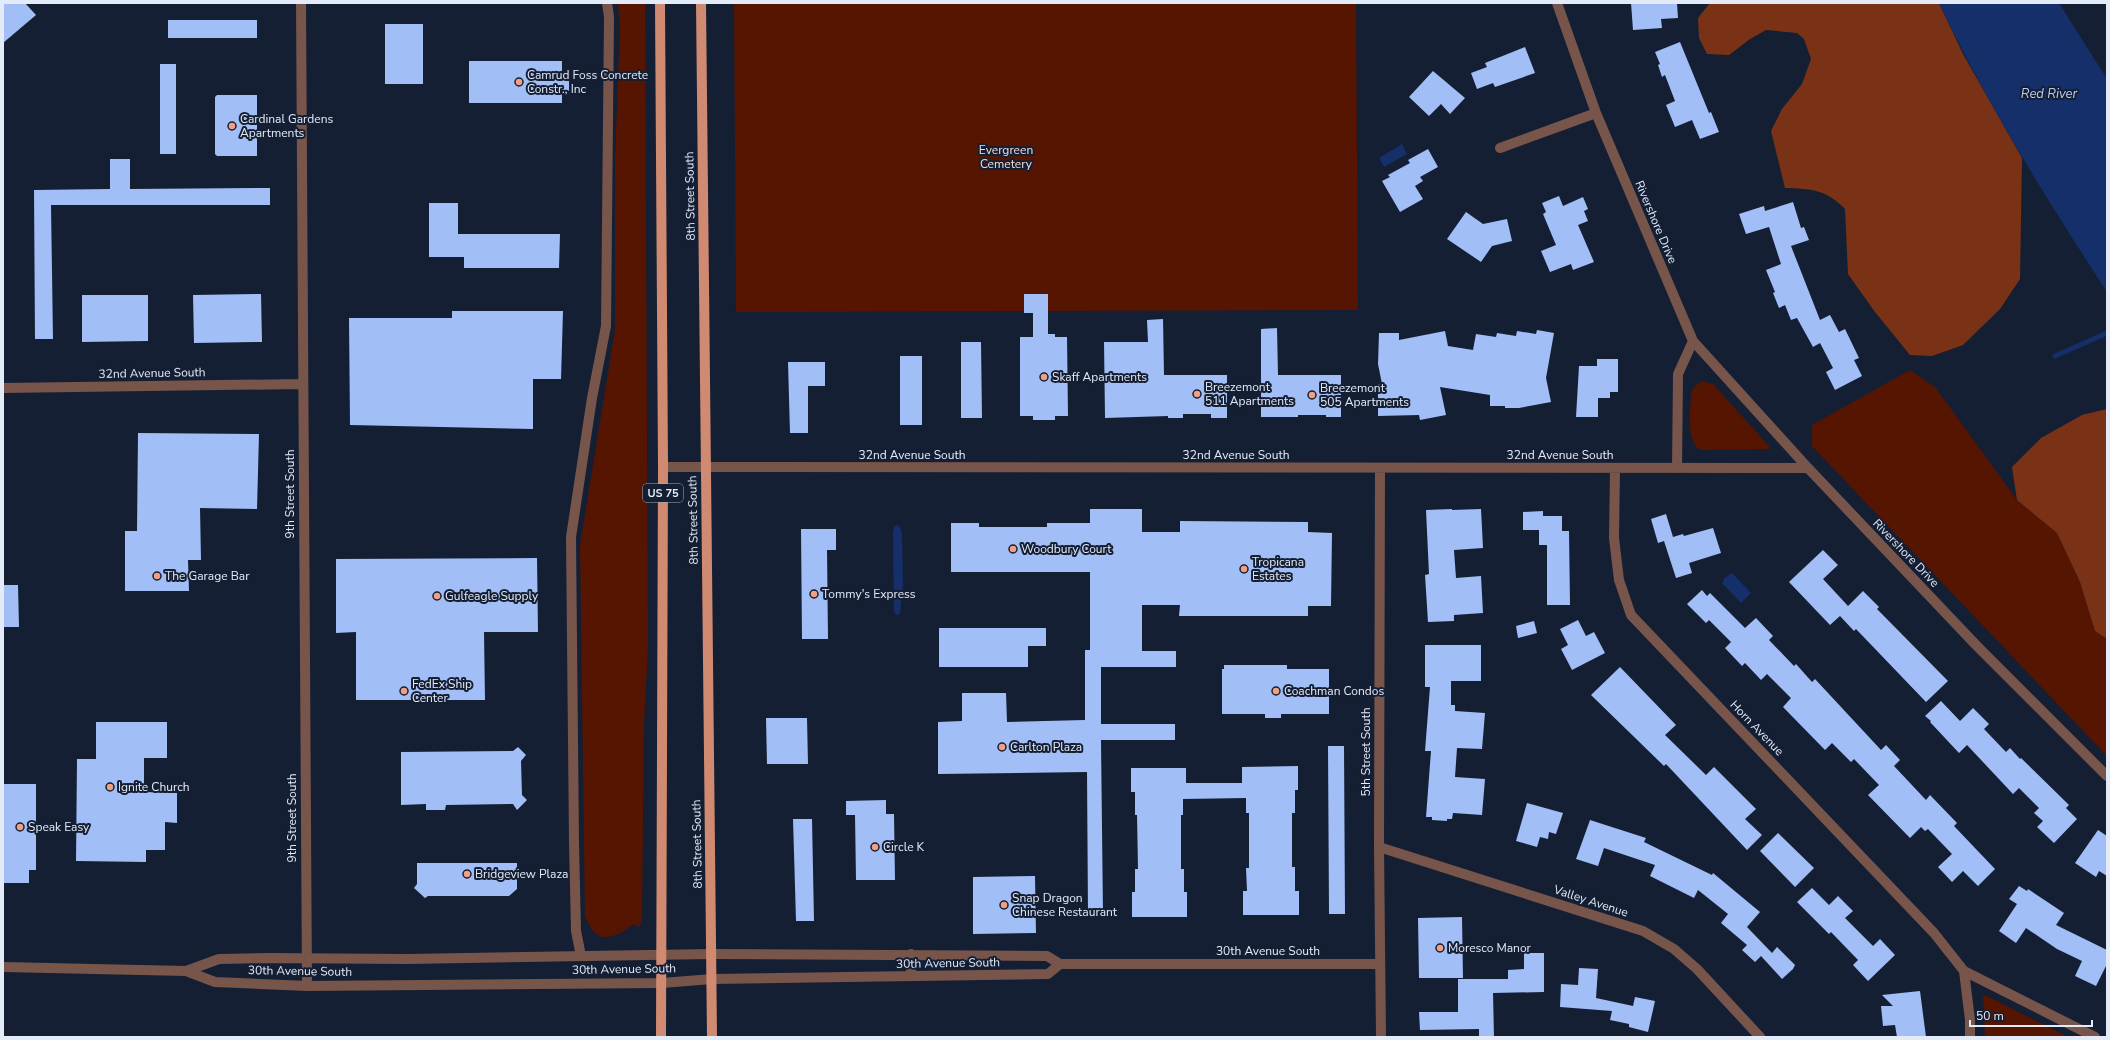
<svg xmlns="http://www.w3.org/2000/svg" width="2110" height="1040" viewBox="0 0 2110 1040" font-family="'Nunito Sans',sans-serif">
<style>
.green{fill:#551500}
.forest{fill:#7a3216}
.water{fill:#142f6a}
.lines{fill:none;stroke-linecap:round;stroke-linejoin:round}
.stream{stroke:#142f6a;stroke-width:5}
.building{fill:#a1bef7}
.minor{stroke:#77554a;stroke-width:10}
.tertiary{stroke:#77554a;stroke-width:10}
.primary{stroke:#d08a72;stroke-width:10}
.poi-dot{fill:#f39f83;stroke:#151f34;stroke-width:1.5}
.labels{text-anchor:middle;stroke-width:4;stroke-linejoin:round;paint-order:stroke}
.shield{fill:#151f34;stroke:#a5aebe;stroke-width:1}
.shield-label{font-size:11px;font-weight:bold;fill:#e3ebf9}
.poi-label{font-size:12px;fill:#e3ebf9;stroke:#151f34;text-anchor:start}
.park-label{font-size:12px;fill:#f3dcd4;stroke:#151f34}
.street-label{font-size:12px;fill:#e3ebf9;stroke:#151f34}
.water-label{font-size:13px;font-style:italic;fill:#bacdf2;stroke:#151f34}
</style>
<rect width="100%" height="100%" fill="#151f34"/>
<path class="green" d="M618 3H645L648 646 644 723 642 918 640 927 634 924C622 933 602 946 591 928 589 925 588 921 585 917L580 545 615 330V159L620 28Z
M734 3H1356L1358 310 736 312Z
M1910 370 1935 387 2017 500 2057 533 2080 582 2095 631 2107 639V756L1812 446V425Z
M1701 381 1713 384 1769 446V449L1700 450C1685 438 1691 411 1691 394L1693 388Z
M1983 996H1987L2068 1037H1985Z"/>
<path class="forest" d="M1710 3H1939L1963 54 2022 158 2020 279 2000 309 1963 345 1932 356 1910 355 1875 312 1848 274 1845 209C1826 189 1811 189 1785 188L1771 131 1782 109 1802 84 1811 59 1804 39 1797 33 1766 30 1750 39 1729 55 1707 54 1699 38 1698 18Z
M2107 409V639L2095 631 2080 582 2057 533 2017 500 2012 467 2041 438 2082 415Z"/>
<path class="water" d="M1939 3H2059L2107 79V292C2046 198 1987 104 1939 3Z
M1402 144 1407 154 1384 167 1379 158Z
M897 525 900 527 902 533 903 583 900 614 897 615 894 612 893 534 894 527Z
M1732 573 1751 593 1741 603 1722 583 1724 581 1723 579Z"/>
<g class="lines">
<path class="stream" d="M2055 356 2107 333"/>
</g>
<path class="building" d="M3 3H25L36 15 3 43Z
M1631 3H1677L1678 18 1661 19 1662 28 1633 30Z
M168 20H257V38H168Z
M385 24H423V84H385Z
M1680 42 1709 113 1711 112 1719 132 1700 139 1692 120 1675 127 1666 105 1675 101 1665 75 1662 77 1658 65 1660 64 1655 52Z
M1525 47 1535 73 1495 87 1493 83 1477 89 1471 73 1487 67 1485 63Z
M469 61H562V72H569V91H562V103H469Z
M160 64H176V154H160Z
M1433 71 1465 98 1450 114 1441 104 1429 116 1409 97Z
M217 95H257V156H217L215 154V97Z
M1428 149 1438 167 1420 177 1423 181 1415 186 1423 199 1400 212 1382 181 1390 177 1388 175 1410 163 1408 160Z
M110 159H130V189L270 188V205H51L53 339H35L34 190 110 189Z
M1559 196 1563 206 1583 197 1588 209 1584 211 1588 221 1578 225 1594 262 1573 270 1571 264 1550 272 1541 251 1556 245 1543 214 1546 212 1542 203Z
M1793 202 1801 228 1804 227 1809 240 1791 246 1820 320 1830 315 1839 332 1845 329 1859 358 1854 360 1862 376 1835 390 1826 372 1833 368 1820 343 1813 347 1797 318 1791 320 1785 305 1779 308 1773 293 1775 292 1766 270 1781 264 1769 227 1746 234 1739 214 1764 206 1765 211Z
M429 203H458V234H560L559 268H464V257H429Z
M1466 212 1483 224 1507 219 1512 241 1492 246 1481 262 1447 239Z
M261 294 262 342 194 343 193 295Z
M1024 294H1048V334H1055V337H1067L1068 416H1055V420H1033V416H1020V337H1033V313H1024Z
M82 295H148V341L82 342Z
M452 311H563L561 379H533V429L350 425 349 318H452Z
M1163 319 1164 375H1227V418H1211V414H1183V418H1168V416L1105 418 1104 342H1148L1147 320Z
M1277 328 1278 375H1341V417H1326V415H1298V417H1261V329Z
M1537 330 1554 333 1546 378 1551 402 1519 408H1505V406H1490V395L1440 387 1446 415 1420 420 1419 415 1378 416V384H1382L1378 364 1379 333H1399V340L1445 331 1448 346 1473 350 1476 334 1496 337 1497 333 1516 336 1517 331 1536 334Z
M961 342H981L982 418H961Z
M900 356H922V425H900Z
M1597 359H1618V392H1610V398H1598V417H1576L1579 366H1597Z
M788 362H825V386H808V433H790Z
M138 433 259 434 257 509 200 508 201 560H188L189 591H125V531H137Z
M1090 509H1142V532H1180V521L1308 522V532L1332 533 1331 606H1308V616H1179L1180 605H1142V651H1176V667H1101V724H1175V740H1101L1103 915H1088L1087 772 938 774V722L962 721V693H1006L1007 722 1085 720V650H1090V572H951V523H979V527H1047V523H1090Z
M1452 509V510L1481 509 1483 548 1454 550 1456 578 1481 576 1483 613 1454 615V621L1428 622 1425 575 1429 574 1426 510Z
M1543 511V516H1562V531H1569L1570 605H1547V545H1539V530H1523V512Z
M1666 514 1673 537 1683 534 1684 536 1713 528 1721 553 1689 563 1692 573 1676 578 1664 541 1658 543 1651 519Z
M801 529H836V550H827L828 639H802Z
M1823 550 1838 565 1823 579 1848 606 1863 591 1879 607 1877 609 1948 681 1926 702 1856 629 1854 631 1840 616 1830 625 1789 582Z
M537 558 538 632H484L485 700H356V632L336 633V559Z
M3 585H18L19 627H3Z
M1702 590 1707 596 1710 593 1745 628 1756 618 1773 636 1769 640 1794 666 1796 664 1812 682 1815 679 1881 750 1886 745 1900 760 1894 766 1926 800 1930 795 1957 823 1954 826 1995 869 1978 886 1963 871 1952 882 1938 867 1952 854 1928 829 1925 831 1921 827 1910 838 1868 795 1879 785 1854 759 1851 762 1832 743 1825 750 1783 707 1791 698 1767 674 1761 680 1745 663 1742 666 1725 648 1731 642 1709 620 1706 623 1687 604Z
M1578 620 1586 636 1594 632 1605 653 1572 670 1561 649 1568 645 1560 629Z
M1534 621 1537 633 1518 638 1516 626Z
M939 628H1046V646H1028V667H939Z
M1425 645H1481V681H1451V705H1455V711L1485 713 1482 749 1457 748 1455 777 1485 779 1482 815 1453 813 1452 819H1447V821L1432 820V817H1426L1431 751H1425L1430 687H1425Z
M1224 665H1287V669H1329V714H1281V718H1265V714H1222V669H1224Z
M1620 667 1676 725 1665 735 1706 775 1714 767 1756 809 1745 819 1762 835 1747 850 1666 764 1664 766 1591 695Z
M1941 701 1960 721 1973 708 1989 724 1984 729 2006 752 2010 748 2020 759 2021 758 2069 805 2066 808 2077 819 2054 843 2037 827 2043 821 2034 813 2039 808 2019 788 2013 794 1967 745 1959 753 1930 722 1931 721 1925 716Z
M766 718H807L808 764H767Z
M96 722H167V758H144V792L177 793V823L165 822V850H146V862L76 861 77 759H96Z
M1328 746H1344L1345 914H1329Z
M518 747 526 755 521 761 522 795 527 800 517 810 513 804 446 805 445 810H426V804L401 805V752L513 751Z
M1298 766V790H1295V813H1292V867H1295V891H1299V915H1243V891H1247L1246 868H1249V813H1246V798L1183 799V815H1181V869H1184V892H1187V917H1132V892H1135V869H1138L1137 815H1135V792H1131V768H1186V783H1242V767Z
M3 784H36V870H29V883H3Z
M886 800V814H894L895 880H856L855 815H846V801Z
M1527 803 1563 813 1556 834 1549 832 1548 839 1540 837 1537 847 1516 841Z
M793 819H812L814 921H796Z
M1590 820 1646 838 1644 842 1712 875 1713 873 1760 912 1747 927 1772 953 1777 947 1795 965 1793 969 1782 979 1761 956 1755 962 1742 950 1747 945 1721 923 1728 914 1698 890 1694 898 1650 876 1655 865 1604 848 1598 866 1576 859Z
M2098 830 2107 836V876L2099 871 2096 877 2075 863Z
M1778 833 1814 868 1795 887 1760 851Z
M417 863H517V889L509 896H428L425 898 414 888 417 884Z
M1035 876 1036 933 973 934V877Z
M2019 886 2027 891 2028 889 2064 913 2056 925 2107 950V964L2096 986 2075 976 2082 961 2057 949 2026 928 2016 943 1999 931 2017 904 2009 899Z
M1812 888 1829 905 1838 896 1853 911 1845 918 1873 946 1880 939 1895 955 1868 981 1853 965 1858 960 1831 932 1829 934 1797 902Z
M1462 917 1463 978H1419L1418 918Z
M1524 953H1544V992L1493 993 1494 1037H1479V1029L1420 1030 1419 1012H1458V979H1508V970L1524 969Z
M1579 968 1598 969 1596 998 1633 1006 1635 997 1655 1001 1648 1032 1629 1027V1024L1610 1020 1612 1011 1560 1007 1561 984 1578 985Z
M1920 991 1926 1037H1897L1895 1025 1883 1026 1881 1006H1893L1882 995Z"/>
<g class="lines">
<path class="minor" d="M301 3 307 986
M1557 3 1596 113 1693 341 1808 468 1976 645 2107 776
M1500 148 1596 113
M3 388 302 384
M663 467 1808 468
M1380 468 1379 847 1381 1037
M1615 468 1614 538 1619 580 1631 615 1934 933 1964 971 2095 1037
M1677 468 1678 374 1693 341
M1379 847 1643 931 1674 949 1697 969 1760 1037
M712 954 1047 956 1060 964H1380
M911 954V976
M581 956 576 931 574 843 571 537 592 398 606 326 609 17 607 3
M1964 971 1970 1020V1037
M712 979 1048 974 1060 964"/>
<path class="tertiary" d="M3 967 186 971 215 982 307 986 662 983 712 979
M186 971 219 959 269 958 407 959 712 954"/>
<path class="primary" d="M660 3 663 467 661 1037
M701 3 712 1037"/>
</g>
<g class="poi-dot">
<circle cx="519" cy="82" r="4"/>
<circle cx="232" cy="126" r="4"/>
<circle cx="1044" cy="377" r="4"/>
<circle cx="1197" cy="394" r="4"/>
<circle cx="1312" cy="395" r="4"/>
<circle cx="1013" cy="549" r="4"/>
<circle cx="1244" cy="569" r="4"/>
<circle cx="157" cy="576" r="4"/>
<circle cx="814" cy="594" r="4"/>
<circle cx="437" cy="596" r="4"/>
<circle cx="404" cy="691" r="4"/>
<circle cx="1276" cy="691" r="4"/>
<circle cx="1002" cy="747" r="4"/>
<circle cx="110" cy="787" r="4"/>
<circle cx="20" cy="827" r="4"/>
<circle cx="875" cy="847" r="4"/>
<circle cx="467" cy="874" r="4"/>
<circle cx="1004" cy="905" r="4"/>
<circle cx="1440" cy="948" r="4"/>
</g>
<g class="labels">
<rect class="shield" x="643" y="484" width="40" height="18" rx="3"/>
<g class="shield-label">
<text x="663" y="497">US 75</text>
</g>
<g class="poi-label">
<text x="527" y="79">Camrud Foss Concrete<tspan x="527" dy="14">Constr., Inc</tspan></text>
<text x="240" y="123">Cardinal Gardens<tspan x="240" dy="14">Apartments</tspan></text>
<text x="1052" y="381">Skaff Apartments</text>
<text x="1205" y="391">Breezemont<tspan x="1205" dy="14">511 Apartments</tspan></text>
<text x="1320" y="392">Breezemont<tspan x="1320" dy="14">505 Apartments</tspan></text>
<text x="1021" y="553">Woodbury Court</text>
<text x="1252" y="566">Tropicana<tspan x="1252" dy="14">Estates</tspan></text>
<text x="165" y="580">The Garage Bar</text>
<text x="822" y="598">Tommy's Express</text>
<text x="445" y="600">Gulfeagle Supply</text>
<text x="412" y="688">FedEx Ship<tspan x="412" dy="14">Center</tspan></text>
<text x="1284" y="695">Coachman Condos</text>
<text x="1010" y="751">Carlton Plaza</text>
<text x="118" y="791">Ignite Church</text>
<text x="28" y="831">Speak Easy</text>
<text x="883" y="851">Circle K</text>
<text x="475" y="878">Bridgeview Plaza</text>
<text x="1012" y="902">Snap Dragon<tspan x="1012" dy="14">Chinese Restaurant</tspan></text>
<text x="1448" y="952">Moresco Manor</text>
</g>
<g class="park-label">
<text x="1006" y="154">Evergreen<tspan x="1006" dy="14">Cemetery</tspan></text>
</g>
<g class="street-label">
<text transform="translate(690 196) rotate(-91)" y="4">8th Street South</text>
<text transform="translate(1656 222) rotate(67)" y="4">Rivershore Drive</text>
<text transform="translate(152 373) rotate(-1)" y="4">32nd Avenue South</text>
<text x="912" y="459">32nd Avenue South</text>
<text x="1236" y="459">32nd Avenue South</text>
<text x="1560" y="459">32nd Avenue South</text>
<text transform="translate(290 494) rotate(-90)" y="4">9th Street South</text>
<text transform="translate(693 520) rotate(-91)" y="4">8th Street South</text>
<text transform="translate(1906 553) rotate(46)" y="4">Rivershore Drive</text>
<text transform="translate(1757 728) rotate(46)" y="4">Horn Avenue</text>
<text transform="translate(1366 752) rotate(-90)" y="4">5th Street South</text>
<text transform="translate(292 818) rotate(-90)" y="4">9th Street South</text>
<text transform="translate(697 844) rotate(-91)" y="4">8th Street South</text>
<text transform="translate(1591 901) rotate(18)" y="4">Valley Avenue</text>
<text x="1268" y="955">30th Avenue South</text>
<text transform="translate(948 963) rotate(-1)" y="4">30th Avenue South</text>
<text transform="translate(624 969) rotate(-1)" y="4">30th Avenue South</text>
<text transform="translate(300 971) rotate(1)" y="4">30th Avenue South</text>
</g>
<g class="water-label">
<text x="2049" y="98">Red River</text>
</g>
</g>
<rect width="2110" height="1040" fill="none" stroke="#e3ebf9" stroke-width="8"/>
<path d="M1970 1020v6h122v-6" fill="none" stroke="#e3ebf9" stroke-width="2"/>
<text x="1976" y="1020" font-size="12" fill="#e3ebf9" stroke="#151f34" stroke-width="3" paint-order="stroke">50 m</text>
</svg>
